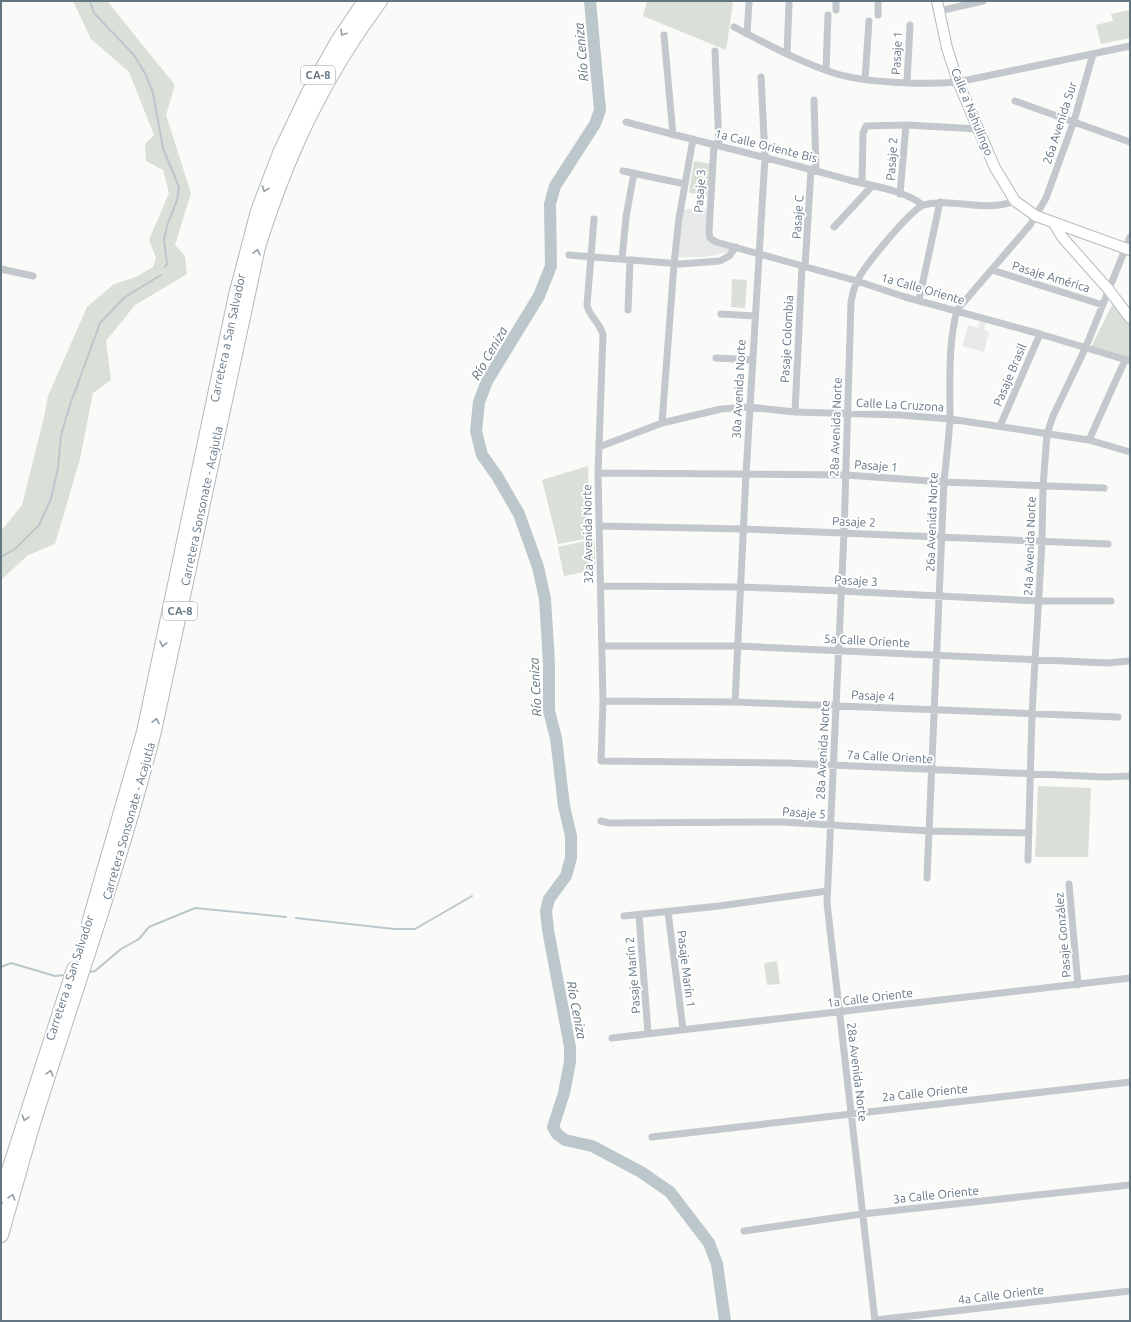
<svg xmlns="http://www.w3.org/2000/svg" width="1131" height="1322" viewBox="0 0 1131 1322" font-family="Ubuntu,sans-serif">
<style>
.built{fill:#e8e9e9}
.green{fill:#dadfd7}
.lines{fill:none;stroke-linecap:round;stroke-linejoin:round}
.stream{stroke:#bbc7cb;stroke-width:2}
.river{stroke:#bbc7cb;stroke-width:12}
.secondary-casing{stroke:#b3babf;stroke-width:12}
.highway-casing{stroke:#b4b9bd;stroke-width:16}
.street{stroke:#c3c8cc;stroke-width:7}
.secondary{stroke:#fff;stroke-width:10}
.highway{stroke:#fff;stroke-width:14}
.oneway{stroke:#939fa8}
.labels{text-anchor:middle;stroke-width:4;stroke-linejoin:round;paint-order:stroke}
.shield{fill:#fff;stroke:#939fa8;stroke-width:1}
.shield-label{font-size:11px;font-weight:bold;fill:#657683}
.street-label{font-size:12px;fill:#657683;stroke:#fff}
.water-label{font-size:13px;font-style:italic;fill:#60757c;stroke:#fff}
</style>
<rect width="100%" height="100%" fill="#fafaf8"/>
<path class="built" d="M682 209H708L706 234 732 248 729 252 716 255 704 257H678Z
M980 321 986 323 984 330 989 332 984 352 962 346 968 325 978 328Z"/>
<path class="green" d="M73 1H107L175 85 166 115 191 193 175 245 185 256 187 274 135 305 106 341 111 380 93 393 80 459 55 544 28 555 1 580V531L22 505 44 417 48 396 87 307 114 284 136 277 153 267 156 258 149 240 169 193 163 170 146 161 145 144 154 135 129 72 91 39Z
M647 1 733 2 726 50 643 16Z
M1130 10V38L1101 44 1096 25 1113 21 1111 14Z
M694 161 712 164 707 195 689 193Z
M732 279 747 280 745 308 731 307Z
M1114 301 1130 323V359L1091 347Z
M588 466 590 538 558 544 542 480Z
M595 539V570L564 576 558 547Z
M1038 786 1091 788 1088 857H1035Z
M777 961 780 984 767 985 764 963Z"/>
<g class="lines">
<path class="stream" d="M90 1 94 13 134 55 146 75 153 93 163 148 179 187 177 200 167 226 164 239 167 264 165 267
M1 557 15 549 39 525 51 499 58 468 61 435 69 408 100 323 125 297 161 275
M296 918 394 929H415L472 896
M1 967 11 963 55 976 65 975
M89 972 95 971 121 949 139 939 149 927 195 908 286 917"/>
<path class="river" d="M590 1 600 110 595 124 555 186 550 204 551 266 539 296 487 381 479 402 476 431 482 455 497 476 519 514 538 567 545 599 549 664V711L556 738 564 806 571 836V858L566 876 549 899 546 911 548 930 570 1047V1062L564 1093 553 1127 557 1134 565 1140 592 1146 641 1172 670 1192 709 1243 717 1264 725 1321"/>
<defs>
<path id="secondary" d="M937 1 947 48 958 82 995 168 1015 201 1036 216 1130 250
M1054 223 1062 237 1109 290 1130 318"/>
<path id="highway" d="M89 923 144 732 236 295 258 211 280 153 308 94 338 41 365 1
M1 1195 74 969
M1 1235C11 1200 21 1165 31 1130 72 997 120 866 154 731L258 247C287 155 322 79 380 1"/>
</defs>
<use href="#secondary" class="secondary-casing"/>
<use href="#highway" class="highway-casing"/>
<path class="street" d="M836 10V1
M939 11 983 1
M878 15V1
M734 27C767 44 801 63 837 74 868 83 926 85 958 82L1130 46
M747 34 749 3
M664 35 673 135
M715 51 719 146
M787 54 789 4
M826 70 828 15
M865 79 869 21
M907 82 910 25
M814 100 816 170
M1015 101 1130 142
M626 122C700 142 775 159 849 180 873 186 903 190 923 205 953 197 986 213 1015 201
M714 144 709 232 710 238 716 242 857 281 905 297 1040 334 1130 361
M623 171 685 184
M862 183 863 133 866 126 906 125 979 129
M900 194 906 125
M594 219 587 305C589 317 600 322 603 335L598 473 603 701 601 761 786 763 1105 777 1130 776
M834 227 872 186
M569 255 681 264 720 261 729 256 736 247
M622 259 626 217 634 173
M805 267 811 169
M1 269 33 276
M992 270 1103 305
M919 300 940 202
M628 310 630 260
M721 314 755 316
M716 358 752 360
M795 412 802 266
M662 423 674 264 679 218 693 139
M1000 426 1040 334
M1089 440 1125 360
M599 447 662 423 721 409 749 407 795 412 900 415 950 419 1089 440 1130 452
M598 473 846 475 944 482 1104 488
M599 526 743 529 1108 544
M601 586 741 587 841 591 1038 601H1111
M602 646H737L1107 663 1130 661
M603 701 735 702 1118 717
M735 702 746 474 765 157 761 77
M601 821 609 823 783 822 929 831 1029 833
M1028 860 1032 713 1042 542 1043 487 1047 434 1053 416 1085 349 1130 237
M927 878 944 482C946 460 949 439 950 417 950 382 948 345 957 310L1030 225 1046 198 1074 121 1093 54
M1069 884 1078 985
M668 912 683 1029
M639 915 648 1033
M624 916 719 906 827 891
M612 1038 1130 978
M652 1137 1130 1082
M744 1231 862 1214 1130 1185
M875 1320 1130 1291
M875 1321 827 903 844 533 851 302C852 295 854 288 857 281 865 265 908 213 923 205"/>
<use href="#secondary" class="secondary"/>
<use href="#highway" class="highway"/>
</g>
<defs><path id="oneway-chevron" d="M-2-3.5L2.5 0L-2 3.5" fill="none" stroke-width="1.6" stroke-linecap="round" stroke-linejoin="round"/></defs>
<g class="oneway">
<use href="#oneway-chevron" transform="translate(343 33) rotate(123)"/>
<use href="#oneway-chevron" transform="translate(265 189) rotate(110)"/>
<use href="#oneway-chevron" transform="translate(257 252) rotate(-76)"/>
<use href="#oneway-chevron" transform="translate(163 644) rotate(102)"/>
<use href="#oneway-chevron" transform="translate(156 721) rotate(-78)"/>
<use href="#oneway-chevron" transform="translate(50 1073) rotate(-72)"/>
<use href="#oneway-chevron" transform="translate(25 1118) rotate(107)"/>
<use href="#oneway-chevron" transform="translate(12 1197) rotate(-74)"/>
</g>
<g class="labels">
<g class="shield">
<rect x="301" y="66" width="34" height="18" rx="3"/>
<rect x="163" y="602" width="34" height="18" rx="3"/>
</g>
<g class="shield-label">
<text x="318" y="79">CA-8</text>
<text x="180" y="615">CA-8</text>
</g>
<g class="street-label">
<text transform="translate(897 53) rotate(-87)" y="4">Pasaje 1</text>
<text transform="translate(972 112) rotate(68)" y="4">Calle a Nahulingo</text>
<text transform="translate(1060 123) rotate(-72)" y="4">26a Avenida Sur</text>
<text transform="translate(766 146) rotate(14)" y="4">1a Calle Oriente Bis</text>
<text transform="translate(892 159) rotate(-86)" y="4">Pasaje 2</text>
<text transform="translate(700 191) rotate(-86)" y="4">Pasaje 3</text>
<text transform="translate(798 217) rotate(-86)" y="4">Pasaje C</text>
<text transform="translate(1051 277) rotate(17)" y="4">Pasaje América</text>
<text transform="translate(923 289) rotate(16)" y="4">1a Calle Oriente</text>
<text transform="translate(228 338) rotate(-78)" y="4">Carretera a San Salvador</text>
<text transform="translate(787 339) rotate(-87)" y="4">Pasaje Colombia</text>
<text transform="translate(1010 375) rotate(-67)" y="4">Pasaje Brasil</text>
<text transform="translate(739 389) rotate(-87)" y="4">30a Avenida Norte</text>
<text transform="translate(900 405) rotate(3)" y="4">Calle La Cruzona</text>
<text transform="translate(836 427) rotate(-88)" y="4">28a Avenida Norte</text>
<text transform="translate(876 466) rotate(4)" y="4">Pasaje 1</text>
<text transform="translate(202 506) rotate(-78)" y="4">Carretera Sonsonate - Acajutla</text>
<text transform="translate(854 522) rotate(2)" y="4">Pasaje 2</text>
<text transform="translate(932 522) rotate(-88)" y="4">26a Avenida Norte</text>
<text transform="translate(588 534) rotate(-91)" y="4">32a Avenida Norte</text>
<text transform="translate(1030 546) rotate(-88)" y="4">24a Avenida Norte</text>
<text transform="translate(856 581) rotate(3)" y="4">Pasaje 3</text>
<text transform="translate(867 641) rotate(3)" y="4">5a Calle Oriente</text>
<text transform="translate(873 696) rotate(3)" y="4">Pasaje 4</text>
<text transform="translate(823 750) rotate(-87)" y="4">28a Avenida Norte</text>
<text transform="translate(890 757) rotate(3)" y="4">7a Calle Oriente</text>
<text transform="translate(804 813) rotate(4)" y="4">Pasaje 5</text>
<text transform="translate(129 821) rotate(-74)" y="4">Carretera Sonsonate - Acajutla</text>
<text transform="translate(1063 935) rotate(-95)" y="4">Pasaje González</text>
<text transform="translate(686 969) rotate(83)" y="4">Pasaje Marín 1</text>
<text transform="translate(633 975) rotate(-95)" y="4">Pasaje Marín 2</text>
<text transform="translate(70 978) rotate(-72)" y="4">Carretera a San Salvador</text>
<text transform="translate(870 998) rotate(-7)" y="4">1a Calle Oriente</text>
<text transform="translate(857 1072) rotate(83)" y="4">28a Avenida Norte</text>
<text transform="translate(925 1093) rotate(-6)" y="4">2a Calle Oriente</text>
<text transform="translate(936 1195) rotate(-6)" y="4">3a Calle Oriente</text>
<text transform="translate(1001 1295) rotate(-7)" y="4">4a Calle Oriente</text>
</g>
<g class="water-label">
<text transform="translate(581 52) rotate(-95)" y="5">Río Ceniza</text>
<text transform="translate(489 353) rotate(-60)" y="5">Río Ceniza</text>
<text transform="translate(535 687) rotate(-93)" y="5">Río Ceniza</text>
<text transform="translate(577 1010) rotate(79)" y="5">Río Ceniza</text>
</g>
</g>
<rect width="1131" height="1322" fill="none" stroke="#657683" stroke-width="4"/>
</svg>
